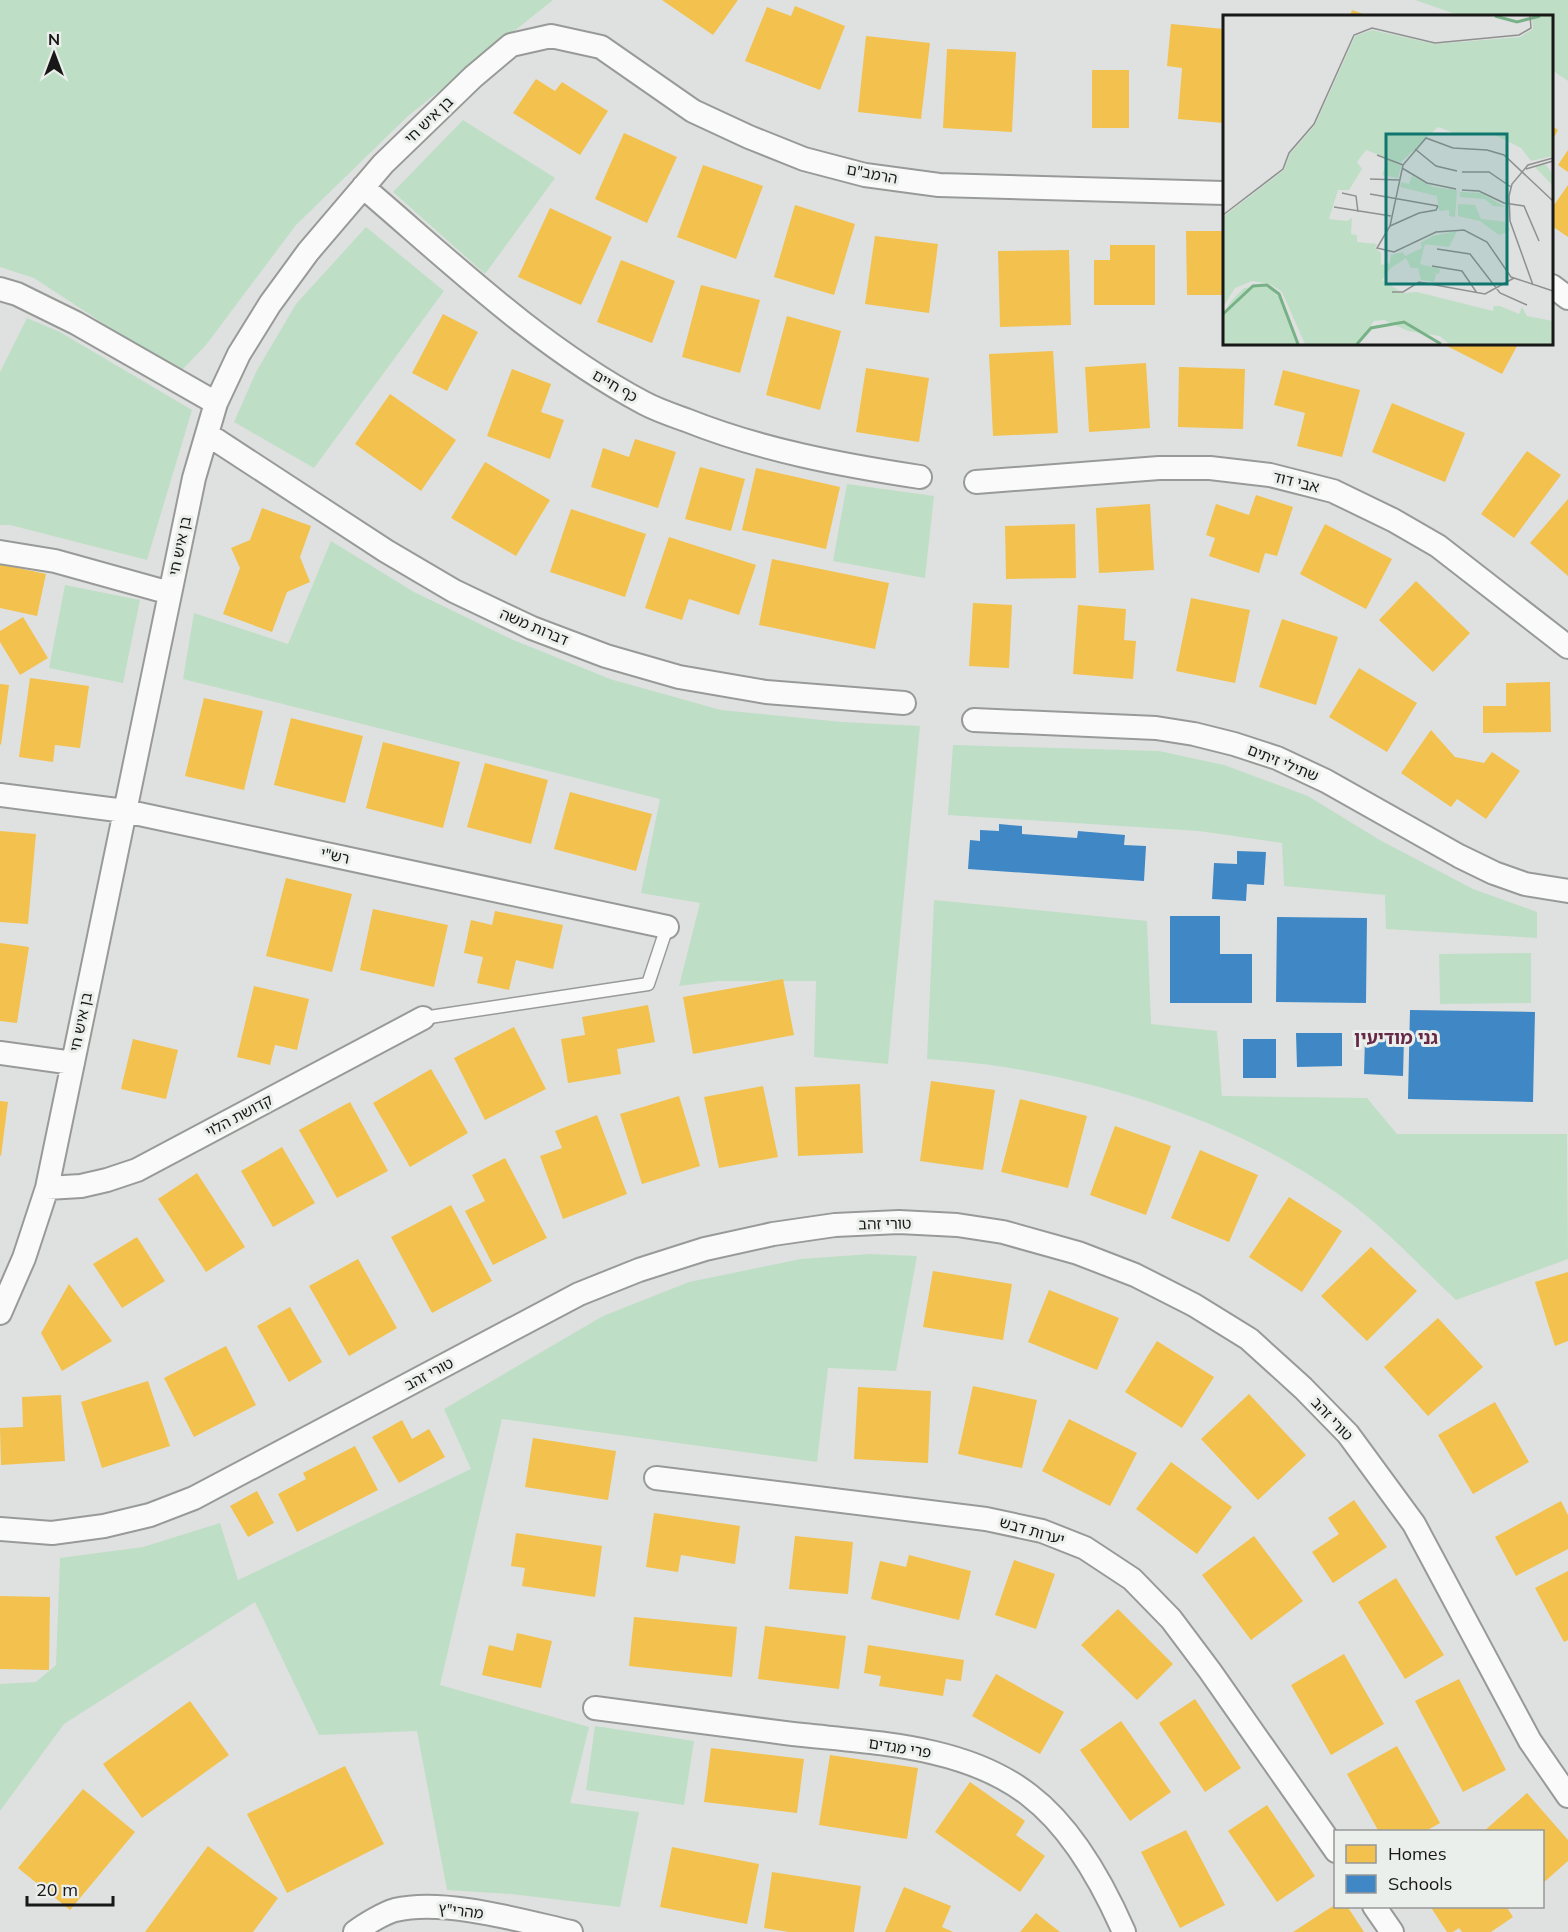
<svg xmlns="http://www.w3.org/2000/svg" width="1568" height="1932" viewBox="0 0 1568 1932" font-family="Mulish,'Noto Sans Hebrew',sans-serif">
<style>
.green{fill:#bfdec6}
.homes{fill:#f2c14e}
.schools{fill:#3f88c5}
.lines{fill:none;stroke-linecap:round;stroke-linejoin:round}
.lane-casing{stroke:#989a98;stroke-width:15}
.street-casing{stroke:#989a98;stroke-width:26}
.lane{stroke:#fafafa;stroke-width:12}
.street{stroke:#fafafa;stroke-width:22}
.labels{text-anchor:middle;stroke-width:6;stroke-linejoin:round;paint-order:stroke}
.street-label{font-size:15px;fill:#171817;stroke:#ebefec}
.quarter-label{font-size:18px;font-weight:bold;fill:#672747;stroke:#ebefec}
.inset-river{fill:none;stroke:#77b287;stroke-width:3}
.inset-road{fill:none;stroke:#8f9190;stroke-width:1.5}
.view{fill:#0f766e;fill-opacity:0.15;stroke:#0f766e;stroke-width:3}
.inset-edge{fill:none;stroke:#171817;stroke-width:3}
</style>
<rect width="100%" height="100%" fill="#dfe1e0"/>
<path class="green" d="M0 0H553L408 116 296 225 206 345 179 373 34 278 0 267Z
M1415 0H1568V81L1552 70V16H1461Z
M463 120 555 178 485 274 393 192Z
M366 227 444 291 314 468 234 422 256 372 296 304Z
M27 318 60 332 192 410 147 560 10 525H0V372Z
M847 484 934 496 925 578 833 561Z
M331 541 414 592 511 639 610 679 721 710 842 722 920 726 888 1064 814 1057 816 981H719L679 986 700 903 641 893 660 799 183 679 194 613 288 644Z
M65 585 140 600 123 683 49 668Z
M953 745 1159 751 1224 765 1308 796 1378 839 1473 889 1537 912V938L1386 929 1385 895 1284 886 1282 843 1199 831 948 815Z
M934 900 1147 921 1151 1024 1217 1031 1222 1096 1367 1098 1397 1134H1567L1568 1259 1456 1300C1419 1265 1383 1226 1341 1196 1242 1126 1123 1086 1004 1067 979 1063 953 1061 927 1059Z
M1531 953V1003L1440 1004 1439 954Z
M870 1254 917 1256 896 1371 828 1368 817 1462 502 1419 440 1685 589 1727 570 1803 639 1812 620 1907 511 1894 447 1890 417 1731 319 1735 255 1602 64 1724 0 1811V1684L36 1682 56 1665 60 1558 143 1547 220 1523 238 1580 471 1469 444 1409 603 1316 689 1282 801 1259Z
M595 1726 694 1741 684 1805 586 1790Z"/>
<path class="homes" d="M662 0H738L713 35Z
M795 6 845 26 820 90 745 61 767 7 791 16Z
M1352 10 1369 16H1350Z
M1171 24 1224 29V123L1178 119 1182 68 1167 66Z
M866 36 930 43 921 119 858 112Z
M947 49 1016 52 1012 132 943 128Z
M1092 70H1129V128H1092Z
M536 79 555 91 562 82 608 111 580 155 513 113Z
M1552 126 1558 130 1552 141Z
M624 133 677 157 647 223 595 199Z
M1568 150V172L1558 165Z
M703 165 763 186 736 259 677 237Z
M1568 185V237L1552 226V208Z
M795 205 855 224 834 295 774 277Z
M550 208 612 237 581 305 518 277Z
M1186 231H1224V295H1187Z
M875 236 938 244 929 313 865 304Z
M1110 245H1155V305H1094V260H1110Z
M1069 250 1071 325 1000 327 998 251Z
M621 260 675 281 652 343 597 322Z
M701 285 760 300 740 373 682 357Z
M443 314 478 332 447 391 412 373Z
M787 316 841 331 820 410 766 395Z
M1443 344H1518L1502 374Z
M1053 351 1058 433 993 436 989 354Z
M1146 363 1150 428 1089 432 1085 367Z
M1179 367 1245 369 1243 429 1178 427Z
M866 368 929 378 919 442 856 432Z
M512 369 551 384 541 412 564 420 550 459 487 436Z
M1283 370 1360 390 1342 457 1297 446 1305 413 1274 405Z
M390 394 456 440 421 491 355 444Z
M1392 403 1465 433 1445 482 1372 452Z
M635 439 676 452 658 508 591 487 603 448 629 457Z
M1527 451 1561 475 1514 538 1481 514Z
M485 462 550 500 516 556 451 518Z
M700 467 745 479 731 531 685 519Z
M756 468 840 487 826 549 742 530Z
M1256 495 1293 507 1277 556 1265 553 1259 573 1209 556 1215 538 1206 535 1216 504 1249 515Z
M1568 499V576L1530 543Z
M1150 504 1154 570 1099 573 1096 508Z
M262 508 311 526 300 557 310 582 287 592 272 632 223 614 240 568 231 548 250 540Z
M571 509 646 534 625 597 550 572Z
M1075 524 1076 578 1006 579 1005 526Z
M1325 524 1392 559 1366 609 1300 574Z
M669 537 756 565 739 615 689 599 682 620 645 608Z
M772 559 889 583 875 649 759 625Z
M0 564 46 574 37 616 0 608Z
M1416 581 1470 633 1433 672 1379 620Z
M1191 598 1250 610 1235 683 1176 671Z
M973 603 1012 605 1009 668 969 666Z
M1078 605 1126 609 1124 640 1136 641 1133 679 1073 674Z
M23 617 48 658 20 675 0 642V631Z
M1282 619 1338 637 1316 705 1259 687Z
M1359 668 1417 703 1387 752 1329 717Z
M30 678 89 686 80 748 55 745 53 762 19 757Z
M1550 682 1551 732 1483 733V706H1506V683Z
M0 684 9 685 1 745 0 744Z
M204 698 263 711 244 790 185 776Z
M291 718 363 736 345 803 274 785Z
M1431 730 1455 757 1484 763 1492 752 1520 771 1486 819 1457 799 1451 807 1401 773Z
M383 742 460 762 443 828 366 808Z
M485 763 548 780 531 844 467 827Z
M570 792 652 814 636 871 554 849Z
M0 831 36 834 28 924 0 922Z
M286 878 352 894 332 972 266 956Z
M373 909 448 925 434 987 360 970Z
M495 911 563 925 553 969 516 960 509 990 477 983 483 957 464 953 471 920 492 925Z
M0 943 29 947 17 1023 0 1021Z
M783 979 794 1035 693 1054 683 997Z
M254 986 309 999 297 1050 275 1045 270 1065 237 1057Z
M648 1005 655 1042 617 1049 621 1074 568 1083 561 1039 585 1035 582 1017Z
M514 1027 546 1089 485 1120 454 1058Z
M133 1039 178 1050 166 1099 121 1089Z
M431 1069 468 1133 410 1167 373 1103Z
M931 1081 995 1090 983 1170 920 1161Z
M860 1084 863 1153 798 1156 795 1087Z
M763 1086 778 1157 719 1168 704 1097Z
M679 1096 700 1166 642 1184 620 1114Z
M1020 1099 1087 1116 1068 1188 1001 1172Z
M0 1101 8 1102 1 1156 0 1155Z
M350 1102 388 1171 337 1198 299 1130Z
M597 1115 627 1194 563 1219 540 1156 562 1148 555 1131Z
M1115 1126 1171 1146 1146 1215 1090 1195Z
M282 1147 315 1203 273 1227 241 1171Z
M1200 1150 1258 1175 1229 1242 1171 1218Z
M505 1158 547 1238 493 1265 465 1211 485 1201 472 1175Z
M197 1173 245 1247 206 1272 158 1199Z
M1289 1197 1342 1231 1302 1292 1249 1257Z
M451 1205 492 1281 432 1313 391 1237Z
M137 1237 165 1281 122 1308 93 1264Z
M1371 1247 1417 1291 1367 1341 1321 1296Z
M358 1259 397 1328 349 1356 309 1286Z
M933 1271 1012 1284 1003 1340 923 1327Z
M1568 1272V1341L1555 1346 1535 1282Z
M69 1284 112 1341 62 1371 41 1333Z
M1049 1290 1119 1318 1097 1370 1028 1342Z
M290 1307 322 1362 289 1382 257 1326Z
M1438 1318 1483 1367 1428 1416 1384 1367Z
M1157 1341 1214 1377 1182 1428 1125 1392Z
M226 1346 256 1405 194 1437 164 1378Z
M148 1381 170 1446 102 1468 81 1402Z
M973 1386 1037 1400 1022 1468 958 1454Z
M858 1387 931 1391 928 1463 854 1459Z
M1249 1394 1306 1455 1258 1500 1201 1439Z
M61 1395 65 1461 1 1465 0 1428 23 1427 22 1397Z
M1495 1402 1529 1462 1473 1494 1438 1435Z
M1069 1419 1137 1453 1110 1506 1042 1471Z
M402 1420 412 1439 429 1429 445 1457 399 1483 372 1437Z
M533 1438 616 1451 608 1500 525 1487Z
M355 1446 378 1490 297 1532 278 1494 306 1479 303 1473Z
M1171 1462 1232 1507 1197 1554 1136 1509Z
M257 1491 274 1523 248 1537 230 1506Z
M1354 1500 1387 1547 1333 1583 1312 1552 1339 1534 1328 1518Z
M1561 1501 1568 1515V1549L1516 1576 1495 1537Z
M654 1513 740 1526 735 1564 681 1555 678 1572 646 1567Z
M516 1533 602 1546 595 1597 522 1586 525 1568 511 1566Z
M795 1536 853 1542 848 1594 789 1589Z
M1254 1536 1303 1601 1251 1640 1202 1575Z
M909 1555 971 1571 959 1620 871 1599 880 1561 906 1567Z
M1014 1560 1055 1574 1036 1629 995 1615Z
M1568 1571V1640L1564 1642 1535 1588Z
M1396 1578 1444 1655 1405 1679 1358 1602Z
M0 1596 50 1597 49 1670 0 1669Z
M1118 1609 1173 1664 1137 1700 1081 1645Z
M634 1617 737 1627 732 1677 629 1666Z
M765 1626 846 1636 839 1689 758 1679Z
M517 1633 552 1641 541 1688 482 1675 489 1645 513 1651Z
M868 1645 964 1660 961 1681 946 1679 943 1696 879 1686 881 1676 864 1673Z
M1344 1654 1384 1724 1331 1755 1291 1685Z
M996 1674 1064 1712 1040 1754 972 1716Z
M1459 1679 1506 1770 1463 1792 1415 1701Z
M1195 1699 1241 1768 1205 1792 1159 1723Z
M190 1701 229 1755 142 1818 103 1764Z
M1121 1721 1171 1792 1130 1821 1080 1750Z
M1397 1746 1440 1823 1424 1832H1379L1347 1774Z
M711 1748 804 1759 797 1813 704 1802Z
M830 1755 918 1768 907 1839 819 1825Z
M345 1766 384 1844 287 1893 247 1814Z
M970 1782 1025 1821 1016 1835 1045 1856 1020 1892 935 1832Z
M83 1789 135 1832 70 1910 18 1868Z
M1527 1793 1568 1840V1861L1542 1884V1832H1483Z
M1267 1805 1315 1876 1277 1902 1228 1831Z
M1186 1830 1225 1905 1180 1928 1141 1852Z
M208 1846 278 1898 253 1932H145Z
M672 1847 759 1864 747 1924 660 1907Z
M772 1872 861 1886 854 1932H789L764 1928Z
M904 1887 951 1906 942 1927 953 1932H885Z
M1336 1904V1906H1347L1364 1932H1293Z
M1430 1906H1506L1513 1917 1491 1932H1462L1459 1928 1453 1932H1447Z
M1036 1913 1060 1932H1020Z"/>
<path class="schools" d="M999 824 1022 826V834L1077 838 1078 831 1125 835 1124 845 1146 846 1144 881 968 869 970 840 980 841V830L999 831Z
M1237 851 1266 852 1264 885 1247 884 1246 901 1212 899 1214 863 1237 864Z
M1170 916H1220V954H1252V1003H1170Z
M1277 917 1367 918 1366 1003 1276 1002Z
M1410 1010 1535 1012 1533 1102 1408 1099Z
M1296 1033H1342V1066L1297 1067Z
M1365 1037 1404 1038 1403 1076 1364 1074Z
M1243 1039H1276V1078H1243Z"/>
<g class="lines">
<defs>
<path id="lane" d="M423 1018 648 984 667 927"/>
<path id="street" d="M363 187C453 264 539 347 644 403 657 410 672 415 686 420 761 450 841 465 920 477
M1552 286 1568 298
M0 289 17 294 76 323 216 403
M207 434 386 551 454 591 532 628 606 656 679 677 766 692 904 703
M976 482 1159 468H1210L1270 475 1333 491 1393 520 1438 546 1568 647
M0 552 55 561 170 593
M974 720 1156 728 1194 734 1234 744 1277 758 1326 781 1459 856 1494 873 1525 884 1568 891
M0 795 125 811 667 927
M0 1053 73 1063
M47 1188 81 1186 107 1180 137 1170 423 1018
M0 1313 24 1258 47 1188 194 478 216 403 239 354 270 304 308 252 383 164 473 77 511 45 551 36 601 47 693 111 749 137 804 159 865 175 939 185 1224 193
M656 1478 986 1519 1042 1531 1085 1548 1132 1579 1171 1619 1210 1671 1336 1851
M0 1529 52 1533 104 1526 150 1515 194 1498 579 1294 639 1270 705 1249 773 1234 835 1225 899 1222 957 1225 1003 1232 1078 1253 1135 1275 1194 1305 1249 1339 1303 1388 1348 1434 1414 1524 1530 1741 1568 1796
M595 1708C659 1716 722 1725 785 1733 866 1743 962 1743 1029 1795 1071 1827 1103 1884 1124 1932
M1374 1906 1392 1932
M355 1932C364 1925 384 1913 395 1910 444 1898 522 1921 571 1932"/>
</defs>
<use href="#lane" class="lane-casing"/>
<use href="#street" class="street-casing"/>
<use href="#lane" class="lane"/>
<use href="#street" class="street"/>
</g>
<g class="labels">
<g class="street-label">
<text transform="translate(429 120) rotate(-44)" y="5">בן איש חי</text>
<text transform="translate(872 174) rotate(11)" y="5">הרמב"ם</text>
<text transform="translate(615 386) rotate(30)" y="5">כף חיים</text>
<text transform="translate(1296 482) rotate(14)" y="5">אבי דוד</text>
<text transform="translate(180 546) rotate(-78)" y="5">בן איש חי</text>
<text transform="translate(534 627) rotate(23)" y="5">דברות משה</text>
<text transform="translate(1283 763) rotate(22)" y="5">שתילי זיתים</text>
<text transform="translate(335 856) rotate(12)" y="5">רש"י</text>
<text transform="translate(81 1022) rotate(-78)" y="5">בן איש חי</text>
<text transform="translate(239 1116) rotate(-28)" y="5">קדושת הלוי</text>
<text transform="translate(885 1224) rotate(-1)" y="5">טורי זהב</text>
<text transform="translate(429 1374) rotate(-28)" y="5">טורי זהב</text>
<text transform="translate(1332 1419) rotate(47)" y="5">טורי זהב</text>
<text transform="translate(1032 1531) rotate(16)" y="5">יערות דבש</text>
<text transform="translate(900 1748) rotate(9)" y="5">פרי מגדים</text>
<text transform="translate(461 1911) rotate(7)" y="5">מהרי"ץ</text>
</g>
<g class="quarter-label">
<text x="1396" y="1044">גני מודיעין</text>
</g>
</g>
<g transform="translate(1223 15)">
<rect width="330" height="330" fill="#dfe1e0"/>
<path d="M309 1H330V141L308 146 298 133 270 119 231 118 215 112 177 148 143 135 134 147 139 154 126 175H115L106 204 124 206 129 203 128 219 134 220V227L154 229 152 233 158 238V250L167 248 168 240 180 237 182 241 199 233 198 228 210 221 234 216 226 232 202 229 197 249 217 254 216 259 208 257 213 259 211 267 198 265 195 253H188L183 243 168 253 159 265 180 278 194 277 270 296 271 291H277L296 299 299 292 304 301 330 306V329H226L217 321 185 316 161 305 151 306 135 329H82L59 277 47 269 29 266 12 273 0 292V202L61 155 67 139 92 110 132 21 149 15 212 29 297 22 310 14ZM165 144 178 151 175 163 159 160ZM322 149 330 159V171L312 152ZM189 161 210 172 234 175 232 202 226 201V195L216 196 214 181 177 172 178 167 186 169ZM237 177 258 178 282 192 270 191 262 184 237 182ZM235 189 252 190 258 204 284 207 287 216 276 220 257 206 235 201ZM38 271 48 273 60 287 74 329H0V299L9 285 21 273Z" fill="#bfdec6"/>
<path class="inset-river" d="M272 1 294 7 317 1M0 299 30 271 44 270 56 279 75 329M134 329 148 313 181 307 218 329"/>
<path class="inset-road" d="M192 134 213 151 234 156M154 140 180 150M179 153 204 168 233 174M303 154 330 146M239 157H266L288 172M147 164 176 165M239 175 256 176 281 188 301 191 316 226M119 178 133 181 135 197M147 179 215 191M330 186 281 140 264 135 230 133 203 123 180 150 167 211 154 233 171 237 213 217 241 215 264 227 288 262 330 276M111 192 168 201M0 200 60 154 66 138 91 109 131 20 149 13 212 28 296 20 308 13 307 1M167 211 196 198 213 195 215 191M214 234 247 239 277 278 304 290M209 251 239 256 254 278M310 270 287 206 286 181 289 169 305 150 330 143M169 277H180L196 267 262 279 291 263"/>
<path class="view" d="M163 119H284V269H163Z"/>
<rect width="330" height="330" class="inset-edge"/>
</g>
<rect x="1334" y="1830" width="210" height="78" fill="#ebefec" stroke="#969997" stroke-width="1.5"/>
<rect x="1346" y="1845" width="30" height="18" fill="#f2c14e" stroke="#969997" stroke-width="1.5"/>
<text x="1388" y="1860" font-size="18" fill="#171817">Homes</text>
<rect x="1346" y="1875" width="30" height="18" fill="#3f88c5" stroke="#969997" stroke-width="1.5"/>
<text x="1388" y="1890" font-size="18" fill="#171817">Schools</text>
<g transform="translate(54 54)" stroke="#ebefec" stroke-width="4.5" paint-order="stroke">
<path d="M0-4.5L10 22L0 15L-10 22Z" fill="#171817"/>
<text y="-9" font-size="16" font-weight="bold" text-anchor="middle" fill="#171817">N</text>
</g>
<path d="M27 1896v9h86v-9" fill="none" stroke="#171817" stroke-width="3"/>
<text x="36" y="1896" font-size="18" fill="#171817" stroke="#ebefec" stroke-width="4.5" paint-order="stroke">20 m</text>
</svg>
